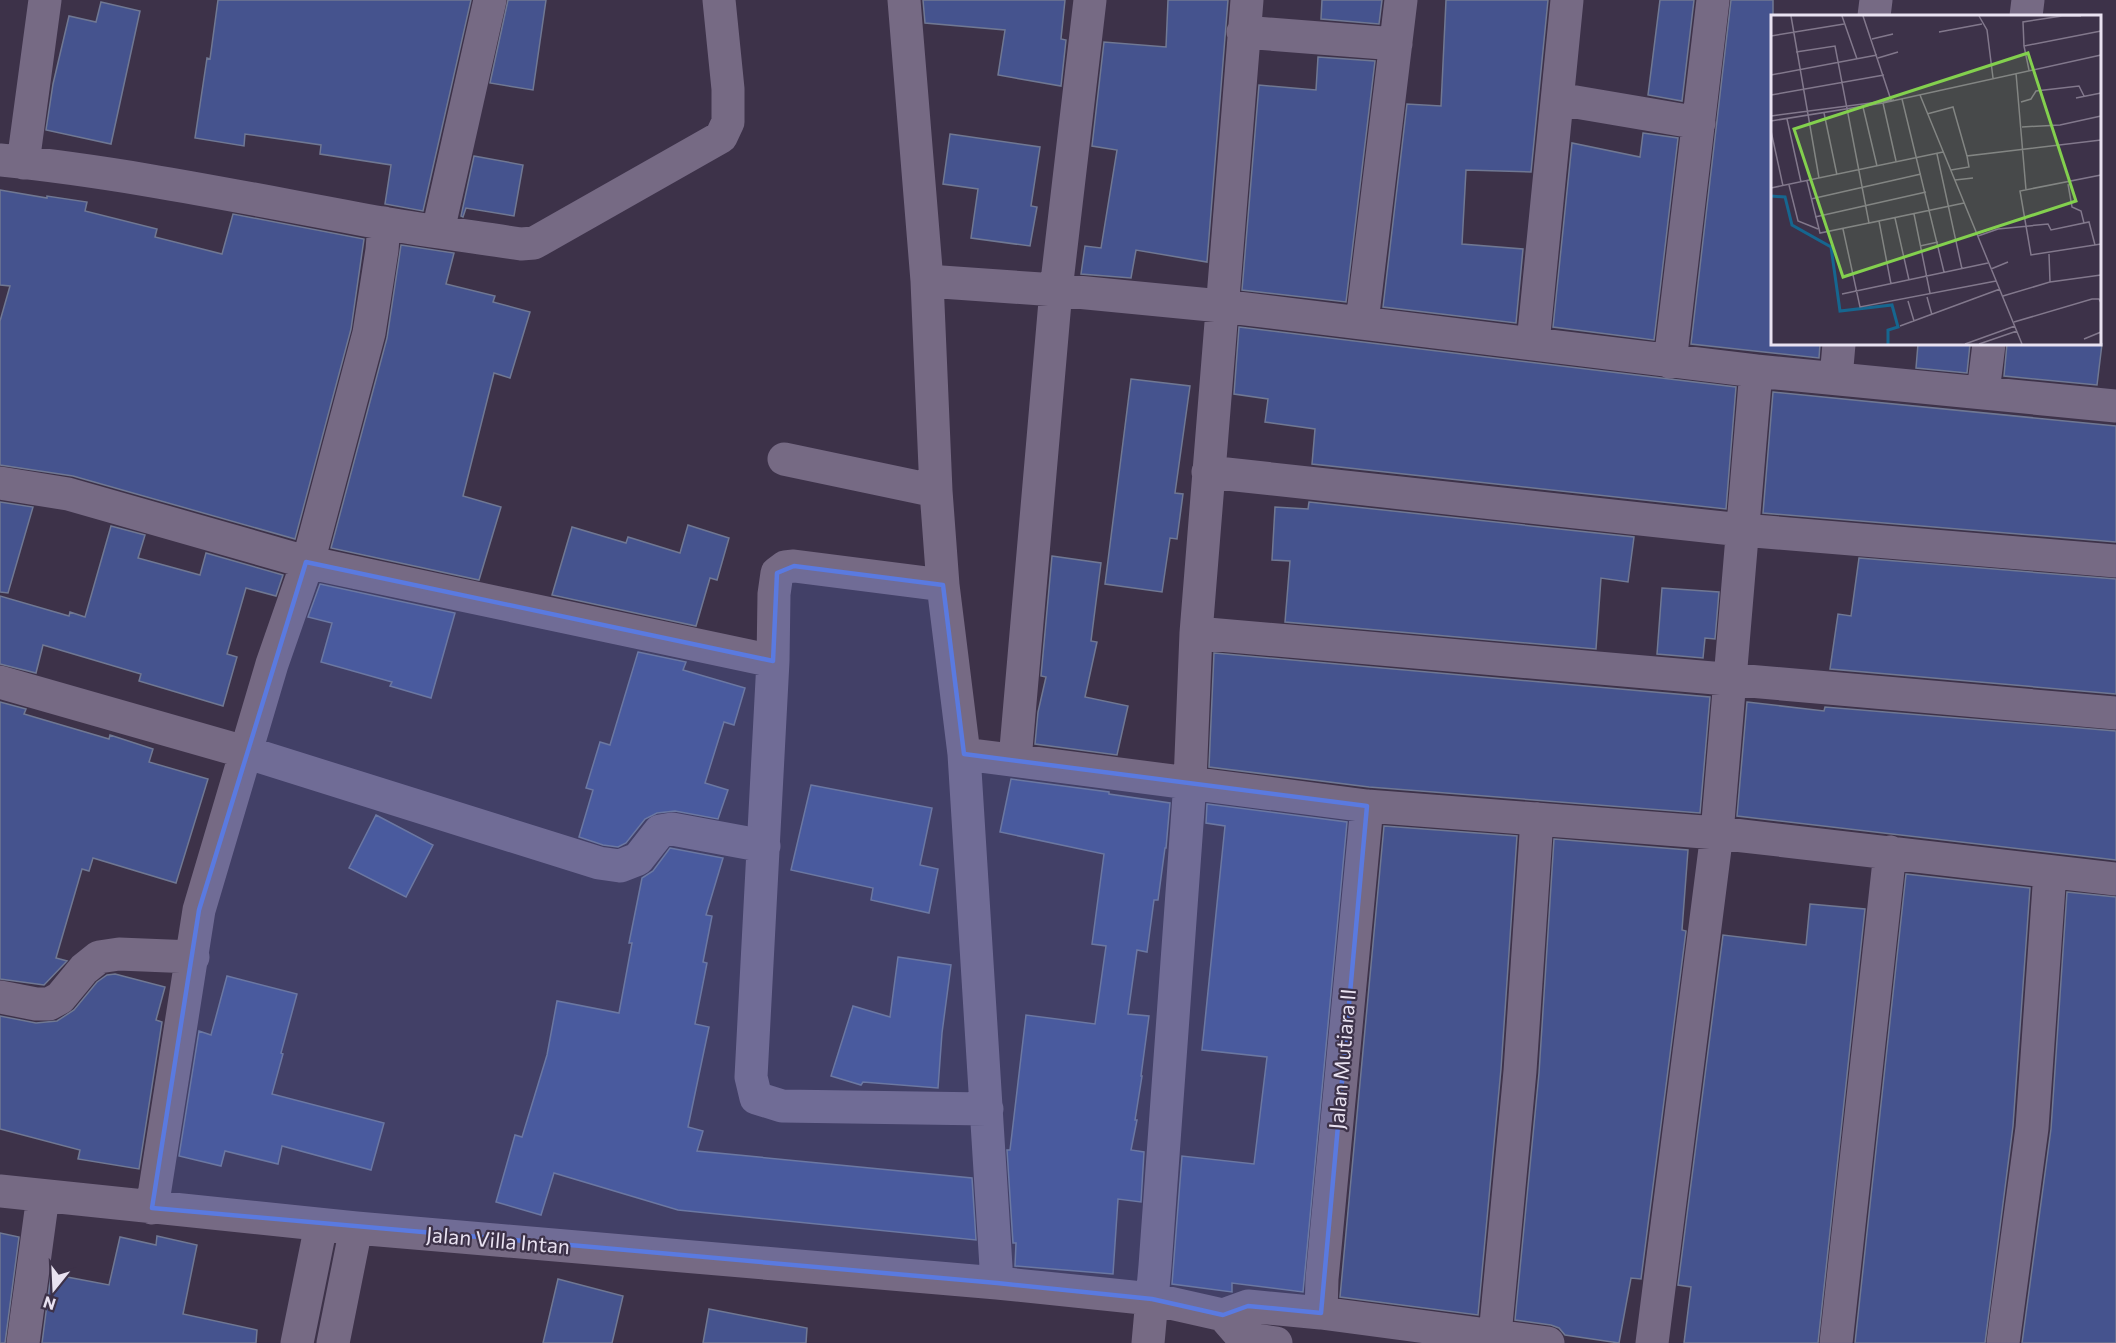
<svg xmlns="http://www.w3.org/2000/svg" width="2116" height="1343" viewBox="0 0 2116 1343" font-family="Commissioner,sans-serif">
<style>
.building{fill:#45538e;stroke:#707893;stroke-width:1.5}
.lines{fill:none;stroke-linecap:round;stroke-linejoin:round}
.minor{stroke:#766a84;stroke-width:33}
.marked{fill:#5a7ae0;fill-opacity:0.2;stroke:#5a7ae0;stroke-width:4.5;stroke-linejoin:round}
.labels{text-anchor:middle;stroke-width:4.5;stroke-linejoin:round;paint-order:stroke}
.street-label{font-size:21px;fill:#e9e2f1;stroke:#3d3249}
.inset-river{fill:none;stroke:#16668f;stroke-width:3}
.inset-road{fill:none;stroke:#82788c;stroke-width:1.5}
.view{fill:#83d04e;fill-opacity:0.15;stroke:#83d04e;stroke-width:3}
.inset-edge{fill:none;stroke:#e9e2f1;stroke-width:3}
</style>
<rect width="100%" height="100%" fill="#3d3249"/>
<path class="building" d="M218 0H471L423 211 385 204 391 165 320 154 321 145 245 134 244 146 195 138 207 58 210 59Z
M508 0H546L533 90 490 83Z
M923 0H1065L1061 39 1066 40 1061 86 998 75 1005 30 925 23Z
M1168 0H1228L1207 262 1136 250 1131 278 1081 274 1085 246 1101 248 1117 150 1092 146 1104 42 1166 47Z
M1322 0H1382L1379 24 1321 19Z
M1446 0H1548L1531 172 1466 170 1462 244 1523 249 1516 323 1383 307 1407 104 1441 106Z
M1660 0H1694L1682 101 1648 95Z
M1731 0H1773V344H1820L1819 358 1691 344Z
M101 2 140 11 111 144 46 130 53 84 69 16 96 22Z
M1318 57 1375 61 1346 302 1242 290 1259 85 1316 90Z
M1643 133 1678 138 1654 340 1553 327 1572 143 1640 157Z
M950 134 1040 147 1031 206 1037 207 1030 246 971 238 978 189 943 184Z
M474 156 523 165 514 216 466 208 463 217 461 216Z
M0 190 47 198V196L87 202 85 211 157 229 155 237 222 254 233 214 364 239 351 329 295 539 73 476 0 465V321L10 286 0 285Z
M401 245 454 253 446 284 495 296 493 302 530 312 510 378 494 373 463 496 501 507 479 580 331 548 387 338Z
M1239 327 1736 387 1726 509 1312 464 1315 429 1265 422 1268 399 1234 394Z
M1918 344H1970L1967 373 1916 368Z
M2007 344H2102L2097 385 2004 376Z
M1131 379 1190 386 1175 493 1183 494 1177 539 1170 538 1162 592 1105 584Z
M1773 392 2116 426V542L1763 513Z
M0 502 33 507 8 593 0 592Z
M1309 502 1634 537 1628 582 1601 578 1596 649 1285 622 1290 561 1272 560 1275 507 1308 509Z
M688 525 729 538 717 580 710 578 696 626 552 595 572 527 626 543 628 537 680 553Z
M111 526 145 535 138 558 200 575 206 553 283 575 276 596 246 588 227 654 237 657 223 706 139 681 141 674 43 645 36 673 0 664V596L69 616 70 612 85 617Z
M1052 556 1101 563 1091 641 1097 642 1085 697 1128 706 1117 755 1035 744 1038 712 1046 677 1041 676Z
M1859 558 2116 579V694L1830 669 1838 614 1851 616Z
M320 584 455 613 431 698 390 686 392 682 321 662 332 623 308 617Z
M1662 588 1719 592 1715 639 1705 638 1703 658 1657 654Z
M638 652 686 662 683 670 745 688 734 725 724 722 705 783 728 790 718 819 675 811 657 813 645 819 626 843 618 847 603 845 579 837 593 790 586 788 600 742 610 745Z
M1214 653 1710 697 1700 813 1369 787 1209 767Z
M0 702 26 709 24 714 109 739 110 735 153 749 149 762 208 779 176 883 93 858 89 871 82 869 56 958 67 961 44 985 0 979Z
M1747 702 1824 711 1825 707 2116 731V860L1737 816Z
M1011 779 1109 792V794L1170 803 1166 848H1165L1158 900H1154L1147 952 1137 950 1128 1014 1149 1016 1141 1076H1142L1135 1120H1137L1131 1150 1144 1152 1141 1202 1118 1199 1113 1274 1015 1266 1016 1243H1013L1007 1150H1010L1026 1015 1095 1024 1106 946 1092 944 1104 854 1000 832Z
M811 785 932 808 920 865 938 869 929 913 871 900 873 888 791 870Z
M1207 804 1347 822 1303 1292 1232 1283V1292L1172 1284 1182 1156 1254 1164 1267 1057 1202 1050 1225 826 1206 823Z
M376 815 433 845 406 897 349 868Z
M1384 826 1517 836 1501 1069 1478 1315 1340 1297Z
M1554 839 1688 850 1682 930 1686 931 1641 1279 1631 1278 1619 1343 1565 1335 1559 1328 1551 1325 1515 1320 1539 1073Z
M670 848 723 858 706 915 712 916 703 962 707 963 695 1024 709 1027 688 1127 703 1131 697 1151 972 1178 976 1240 678 1210 554 1173 541 1215 496 1202 515 1135 522 1137 547 1055 557 1001 619 1013 632 943H629L642 878 653 871Z
M1906 874 2030 888 2013 1126 1985 1343H1855Z
M2067 892 2116 897V1343H2022L2051 1129Z
M1810 904 1865 909 1818 1343H1684L1691 1287 1678 1285 1723 935 1806 945Z
M898 957 951 965 942 1033 938 1088 863 1082 861 1085 831 1076 853 1006 890 1017Z
M115 974 165 987 156 1020 162 1022 139 1169 78 1159 80 1150 0 1129V1016L36 1023 57 1021 74 1010 97 982 107 975Z
M227 976 297 994 281 1053 283 1054 272 1094 384 1123 371 1170 282 1146 278 1164 225 1151 221 1166 179 1156 199 1031 211 1035Z
M0 1233 19 1237 5 1343H0Z
M157 1236 197 1245 183 1314 257 1330 256 1343H42L51 1274 109 1285 120 1237 156 1245Z
M558 1279 623 1296 612 1343H543Z
M709 1309 807 1328 806 1343H703Z"/>
<g class="lines">
<path class="minor" d="M904 0 927 281 936 491 943 585 964 754 997 1283
M1874 16 1876 0
M2026 16 2028 0
M1243 32 1396 44
M1558 99 1699 123
M0 160C129 173 255 200 382 223 428 231 475 237 521 244L534 243 721 137 728 122V89L719 0
M23 163 45 0
M438 231 490 0
M927 281 1056 290 1221 306 1756 371 1717 833 1652 1343
M1362 322 1401 0
M1533 343 1567 0
M1670 362 1713 0
M1756 371 2116 406
M1836 378 1839 344
M1983 392 1989 344
M784 459 936 491
M1208 472 1742 530 2116 561
M0 483 68 494 306 562 773 661 774 594 777 573 785 567 794 566 943 585
M1196 633 2116 713
M773 661 751 1077 756 1098 782 1106 987 1109
M0 682 245 752 599 863 620 866 638 859 660 831 672 829 764 846
M964 754 1367 806 1717 833 2116 879
M1015 760 1056 290 1090 0
M0 997 36 1004H49L60 998 84 969 99 957 119 954 193 957
M0 1191 356 1228 997 1283 1152 1299 1223 1315 1248 1306 1321 1313 1548 1343
M152 1208 199 910 272 664 310 555 369 333 382 250 384 223
M1321 1313 1322 1279 1367 806
M1223 1315 1243 1338 1276 1343
M1495 1335 1520 1071 1537 819
M23 1343 43 1196
M297 1343 321 1225
M333 1343 356 1228
M1148 1343 1155 1266 1190 782 1196 633 1247 0
M1836 1343 1890 852
M2003 1343 2032 1128 2050 872"/>
</g>
<path class="marked" d="M306 562 773 661 777 573 794 566 943 585 964 754 1367 806 1321 1313 1248 1306 1223 1315 1152 1299 997 1283 152 1208 199 910Z"/>
<g class="labels">
<g class="street-label">
<text transform="translate(1343 1059) rotate(-85)" y="7">Jalan Mutiara II</text>
<text transform="translate(498 1241) rotate(5)" y="7">Jalan Villa Intan</text>
</g>
</g>
<g transform="translate(1771 15)">
<rect width="330" height="330" fill="#3d3249"/>
<path class="inset-river" d="M0 181 14 182 21 210 60 232 69 296 121 290 127 312 117 315V329"/>
<path class="inset-road" d="M20 1 48 163M71 1 86 44M92 1 120 85M208 1 216 15 222 63M291 1H310M168 17 211 9M0 21 73 9M101 24 122 19M253 31 252 7 291 1M25 37 64 31 98 208 193 188M107 43 127 37M258 55 253 31 330 16M245 58 255 175M0 60 106 40M0 80 113 60M149 80 251 329M305 83 330 78M131 84 173 257M250 87 260 84 265 76 308 71 313 81M112 88 125 146M92 92 106 151M53 98 66 160M156 99 182 92 196 141M0 101 123 85M16 104 30 167M0 106 112 88 330 40M251 112 289 110 330 101M0 116 12 171M166 139 191 254M180 155 198 152 196 141 330 125M330 160 249 176 260 240 330 229M184 165 202 163M36 166 49 218 98 208M297 169 301 192 310 196 313 208M18 170 27 206 47 214M0 173 172 137M40 184 150 159M143 199 159 278M44 202 155 177M124 203 138 265M108 206 120 269M72 214 89 292 225 266M207 221 227 214 277 209 280 215 318 207 324 230M149 231 167 227M220 254 237 247M279 267 330 260M71 279 217 248M232 281 279 267 278 239M156 282 161 300M137 286 143 306M243 307 321 284H328L330 288M129 311 229 274M313 324 330 317M194 329 244 311M208 329 246 316"/>
<path class="view" d="M257 38 305 186 72 262 23 114Z"/>
<rect width="330" height="330" class="inset-edge"/>
</g>
<g transform="translate(54 1289) rotate(198)" stroke="#3d3249" stroke-width="4.5" paint-order="stroke">
<path d="M0-4.5L10 22L0 15L-10 22Z" fill="#e9e2f1"/>
<text y="-9" font-size="16" font-weight="bold" text-anchor="middle" fill="#e9e2f1">N</text>
</g>
</svg>
